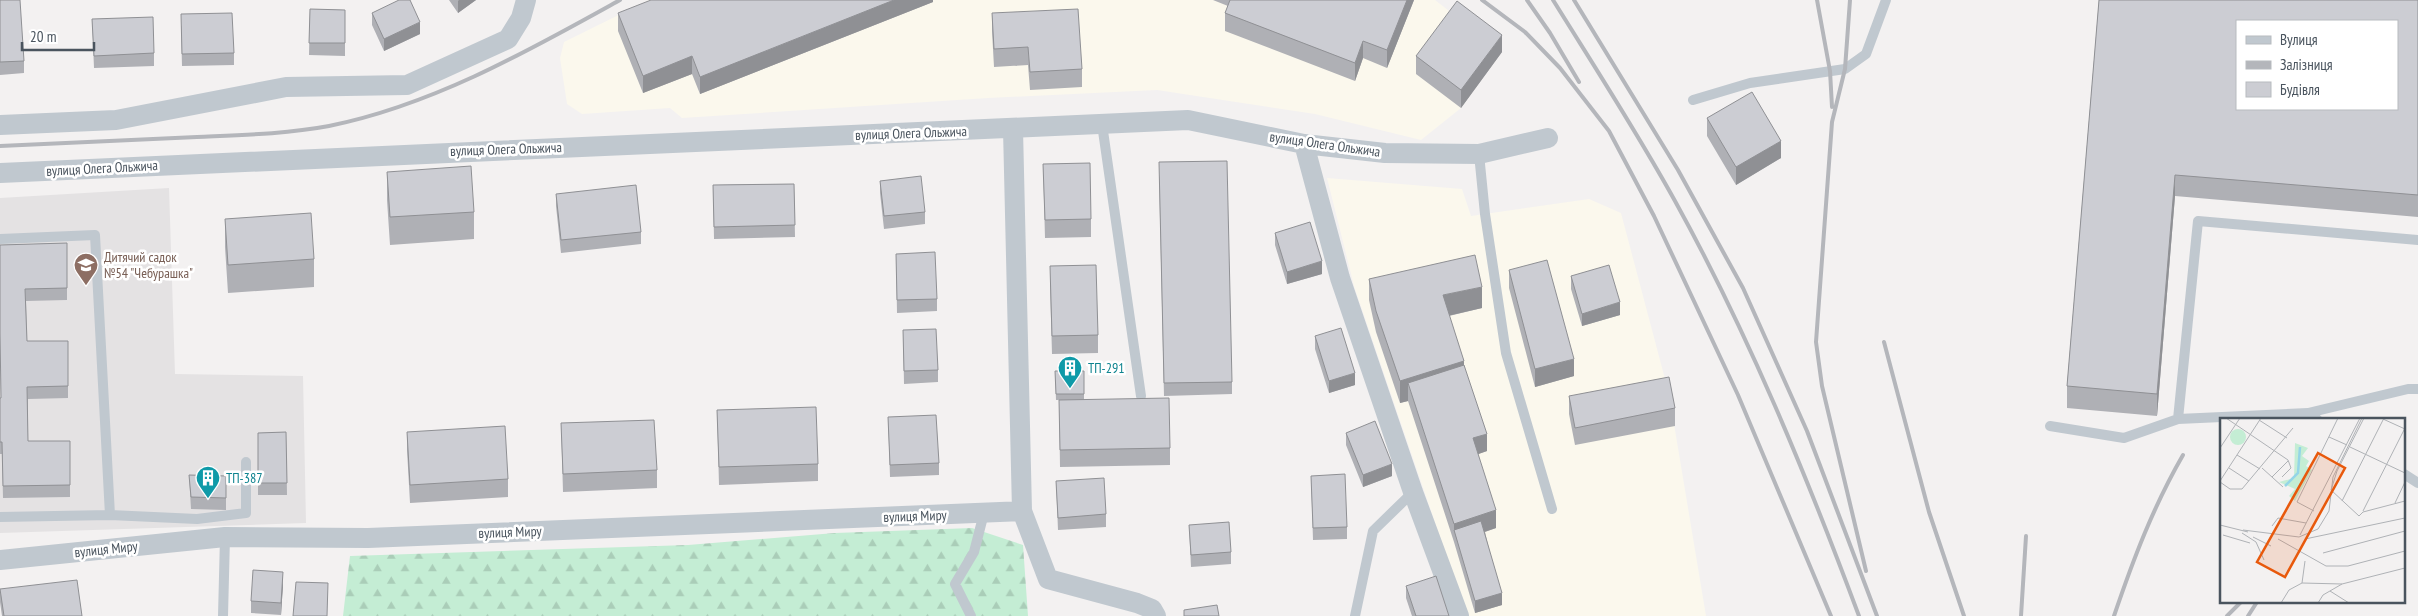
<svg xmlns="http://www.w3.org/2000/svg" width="2418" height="616" viewBox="0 0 2418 616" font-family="'PT Sans Narrow',sans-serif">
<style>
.commercial{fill:#fbf8ed}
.education{fill:#e4e2e3}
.forest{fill:url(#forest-firs)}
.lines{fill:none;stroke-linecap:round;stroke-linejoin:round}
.service{stroke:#c0c8cf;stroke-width:10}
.minor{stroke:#c0c8cf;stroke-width:20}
.rail{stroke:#b4b6bb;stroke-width:4}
.wall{fill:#afb0b5}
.shaded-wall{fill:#8f9094}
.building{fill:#cccdd3;stroke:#8f9094;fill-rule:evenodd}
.labels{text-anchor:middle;stroke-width:5;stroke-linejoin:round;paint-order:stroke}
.street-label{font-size:14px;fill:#4a545e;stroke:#fff}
.education-label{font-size:14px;fill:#785e54;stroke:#fff;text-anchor:start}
.culture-label{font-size:14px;fill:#0d838f;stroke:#fff;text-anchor:start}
.inset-river{fill:none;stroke:#94d5e7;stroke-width:2.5}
.inset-road{fill:none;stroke:#afb2b6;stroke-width:1}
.view{fill:#e8590c;fill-opacity:0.15;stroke:#e8590c;stroke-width:2.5}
.inset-edge{fill:none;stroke:#4a545e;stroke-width:2.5}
</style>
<defs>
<pattern id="forest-firs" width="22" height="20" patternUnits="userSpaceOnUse" patternTransform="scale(1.25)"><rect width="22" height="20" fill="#c4edd4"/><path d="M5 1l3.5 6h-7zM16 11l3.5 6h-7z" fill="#aacdb8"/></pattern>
</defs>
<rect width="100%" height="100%" fill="#f3f1f1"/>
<path class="commercial" d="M649 0H1435L1502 52 1461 108 1421 140 1315 114 1157 90 988 98 682 118 670 108 582 114 567 104 560 58 564 42Z
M1327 178 1462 189 1471 216 1589 199 1621 213 1669 394 1706 616H1467L1354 286Z"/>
<path class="education" d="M169 188 175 374 303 376 306 523 0 533V198Z"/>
<path class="forest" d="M972 528 1023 545 1028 616H343L350 556 688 545 835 533Z"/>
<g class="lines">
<path class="service" d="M1693 100 1750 83 1845 69 1866 54 1886 0
M1102 124 1141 396
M1479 154 1485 214 1506 353 1552 509
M0 239 95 235 110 515 0 517
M2308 413 2408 389H2418
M2178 419 2198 221 2418 240
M2050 426 2124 438 2178 419 2308 413 2318 420
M2404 474 2418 483
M110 515 197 519 246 513V462
M223 616 225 537
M971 616 955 584 974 552 984 513
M1355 616 1373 531 1413 492"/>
<path class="minor" d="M0 125 116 120 286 87 407 85 508 39 521 18 526 0
M1013 129 1022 511 1048 579 1137 603 1152 609 1156 616
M1304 144 1340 278 1413 492 1459 616
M0 173 1188 120 1304 144 1385 153 1479 154 1548 138
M0 560 225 537 368 538 1022 511"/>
<path class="rail" d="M1482 0 1525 32 1560 68 1609 131 1654 216 1738 395 1831 616
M1527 0 1550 33 1579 82
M1553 0C1594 66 1637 132 1675 201 1748 333 1806 474 1859 616
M1574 0 1678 170 1743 288 1807 431 1877 616
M1817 0 1830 71 1832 107
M1850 0 1845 69 1832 122 1816 342 1822 386 1866 571
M0 146C66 143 131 140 197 137 241 135 286 134 329 126 433 105 528 51 620 0
M1884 342 1929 512 1964 616
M2021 616 2026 536
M2114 616C2133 560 2153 507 2183 455
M2227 616 2241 602
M2248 616 2257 602"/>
</g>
<path class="wall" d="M0 0 24 61V73L0 75Z
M449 0H476L458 13Z
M933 0V2L700 94 692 74 643 93 618 31V13Z
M1213 0H1414L1387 68 1363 58 1355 81 1225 31V13L1228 6Z
M2099 0H2418V217L2175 196 2157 416 2067 408V386Z
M310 9 345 10V56L309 55Z
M372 13 420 34 384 51 372 25Z
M992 13 1082 69V87L1030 90 1028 65 994 67 992 31Z
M92 19 154 53V66L94 68Z
M181 26 234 53V65L182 66Z
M1502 52 1461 108 1416 74V56Z
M1707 118 1781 158 1736 185 1707 136Z
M1043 164 1091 219V237L1045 238Z
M387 172 474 212V239L390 245 387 200Z
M1159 175 1232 382V394L1164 396Z
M880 181 925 212V224L884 229 880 193Z
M794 184 795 237 714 239 713 185Z
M556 194 641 232V244L561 253 556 206Z
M225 219 314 259V287L228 293 225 247Z
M1275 233 1322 274 1287 284 1275 245Z
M67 243V300L26 301 27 341H68V398L28 399V441H70V497L3 498 2 454H0V398H1L0 245Z
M896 254 937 299V311L897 313Z
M1509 270 1574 376 1535 387 1509 288Z
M1571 276 1620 315 1582 326 1571 289Z
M1369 279 1482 308 1449 316 1464 365 1487 451 1478 454 1496 528 1485 532 1502 605 1475 613 1454 542 1408 401 1400 403 1376 332 1369 300Z
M1050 284 1098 335V353L1052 354Z
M903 330 938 370V382L904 384Z
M1315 336 1355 385 1329 393 1315 349Z
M1055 371H1084V400L1170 448V465L1060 467 1059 400H1056Z
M1569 396 1675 408V426L1575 445 1569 414Z
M717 410 818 464V481L719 485Z
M888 417 939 463V475L890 477Z
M561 423 657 470V488L563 492Z
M286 432 287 495H258V433Z
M407 432 508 479V497L410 503 407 450Z
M1346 433 1392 476 1363 487 1346 445Z
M189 475 226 476V510L191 509Z
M1311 476 1347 527V539L1313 540Z
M1056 481 1106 514V527L1058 530Z
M1189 525 1231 552V564L1191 567Z
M283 584 281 615 251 613V601Z
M1406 586 1449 616H1412L1406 598Z
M0 589 82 616H2L0 602Z"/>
<path class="shaded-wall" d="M459 0H476L458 13V1Z
M894 0H933V2L700 94V77Z
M1407 0H1414L1387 68V50Z
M420 22V34L384 51V39Z
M1502 35V52L1461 108V90Z
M1363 41V58L1355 81V63Z
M692 56V74L643 93V76Z
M1781 141V158L1736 185V167Z
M2175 175V196L2157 416V394Z
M1322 261V274L1287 284V272Z
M1482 287V308L1443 317V295Z
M1620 302V315L1582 326V314Z
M1574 359V376L1535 387V369Z
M1464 361V382L1408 383V401L1400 403V381Z
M1355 373V385L1329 393V381Z
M1487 434V451L1473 456V438Z
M1392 464V476L1363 487V475Z
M1496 510V528L1457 541 1454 530V524Z
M283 572V584L281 615V603Z
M1502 593V605L1475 613V601Z"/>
<path class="building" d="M0 0H20L24 61 0 62Z
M399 0H410L420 22 384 39 372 13Z
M651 0H894L700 77 692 56 643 76 618 13Z
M1230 0H1407L1387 50 1363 41 1355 63 1225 13Z
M2099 0H2418V195L2175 175 2157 394 2067 386ZM2237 21H2397V109H2237Z
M1457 1 1502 35 1461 90 1416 56Z
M310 9 345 10V43H309Z
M1078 9 1082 69 1030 72 1028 47 994 49 992 13Z
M232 13 234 53 182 54 181 14Z
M153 17 154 53 94 56 92 19Z
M1752 92 1781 141 1736 167 1707 118Z
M1227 161 1232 382 1164 383 1159 162Z
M1090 163 1091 219 1045 220 1043 164Z
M471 166 474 212 390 217 387 172Z
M921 176 925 212 884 216 880 181Z
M794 184 795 225 714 227 713 185Z
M636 185 641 232 561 240 556 194Z
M311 213 314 259 228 265 225 219Z
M1310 222 1322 261 1287 272 1275 233Z
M67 243V288L25 289 27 341H68V386L27 387 28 441H70V485L3 486 2 442H0V398H1L0 334V245Z
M935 252 937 299 897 300 896 254Z
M1475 255 1482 287 1443 295 1464 361 1400 381 1376 311 1369 279Z
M1547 260 1574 359 1535 369 1509 270Z
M1096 265 1098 335 1052 336 1050 266Z
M1609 265 1620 302 1582 314 1571 276Z
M1341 328 1355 373 1329 381 1315 336Z
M936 329 938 370 904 371 903 330Z
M1464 365 1487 434 1473 438 1496 510 1454 524 1408 383Z
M1055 371H1084V394H1056Z
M1669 377 1675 408 1575 428 1569 396Z
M1169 398 1170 448 1060 450 1059 400Z
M816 407 818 464 719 467 717 410Z
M936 415 939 463 890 465 888 417Z
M654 420 657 470 563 474 561 423Z
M1375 421 1392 464 1363 475 1346 433Z
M505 426 508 479 410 485 407 432Z
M286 432 287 483H258V433Z
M1345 474 1347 527 1313 528 1311 476Z
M189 475 226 476V498L191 497Z
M1104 478 1106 514 1058 518 1056 481Z
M1481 521 1502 593 1475 601 1454 530Z
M1229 522 1231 552 1191 555 1189 525Z
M253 570 283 572 281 603 251 601Z
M1436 576 1449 616H1416L1406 586Z
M77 580 82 616H4L0 589Z
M296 582 328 583 327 616H293Z
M1217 605 1219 616H1184V610Z"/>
<defs>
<symbol id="school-pin" viewBox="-11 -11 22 30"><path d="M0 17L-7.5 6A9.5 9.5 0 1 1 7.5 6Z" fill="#8d6e63" stroke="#fff"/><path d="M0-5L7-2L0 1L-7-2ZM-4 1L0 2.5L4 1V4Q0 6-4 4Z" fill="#fff"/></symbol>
<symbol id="building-pin" viewBox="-11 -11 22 30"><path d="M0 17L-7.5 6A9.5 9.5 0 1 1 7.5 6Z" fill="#0f9aa8" stroke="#fff"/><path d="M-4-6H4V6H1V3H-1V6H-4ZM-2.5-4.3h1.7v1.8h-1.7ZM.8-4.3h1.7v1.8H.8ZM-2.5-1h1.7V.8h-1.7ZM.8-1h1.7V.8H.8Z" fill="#fff"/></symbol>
</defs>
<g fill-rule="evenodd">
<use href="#school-pin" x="72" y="251" width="28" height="38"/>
<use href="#building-pin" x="1056" y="354" width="28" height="38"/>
<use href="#building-pin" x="194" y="464" width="28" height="38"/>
</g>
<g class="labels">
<g class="street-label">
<text transform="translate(911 133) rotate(-2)" y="5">вулиця Олега Ольжича</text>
<text transform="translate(1325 144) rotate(8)" y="5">вулиця Олега Ольжича</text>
<text transform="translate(506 149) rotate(-2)" y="5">вулиця Олега Ольжича</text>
<text transform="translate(102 168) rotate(-3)" y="5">вулиця Олега Ольжича</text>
<text transform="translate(915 516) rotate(-2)" y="5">вулиця Миру</text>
<text transform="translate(510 532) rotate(-2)" y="5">вулиця Миру</text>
<text transform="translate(106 549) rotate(-6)" y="5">вулиця Миру</text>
</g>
<g class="education-label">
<text x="104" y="262">Дитячий садок<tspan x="104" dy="16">№54 "Чебурашка"</tspan></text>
</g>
<g class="culture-label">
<text x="1088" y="373">ТП-291</text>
<text x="226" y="483">ТП-387</text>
</g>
</g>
<g transform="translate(2220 418)">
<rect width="185" height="185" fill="#f3f1f1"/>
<path d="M10 19a8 8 0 1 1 16 0a8 8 0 1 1-16 0Z" fill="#c4edd4"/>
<path d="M75 25 88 30 82 38 89 43 86 48 92 52 75 83 69 78 75 71 59 64 74 60Z" fill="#c4edd4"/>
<path class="inset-river" d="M65 68 78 55 80 29"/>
<path class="inset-road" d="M6 0 68 42 71 50 62 59M144 0 117 53 111 72 139 98 143 94 185 83M163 1 185 11M39 2 67 20M109 19 127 27M130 29 185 55M0 30 20 0M17 37 40 51M9 50 29 63M42 50 63 69M52 59 68 43M0 63 41 0M0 64 10 71H22L73 10M122 83 164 0M77 84 118 0M77 84 94 93M175 85 185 64M143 93 185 10M0 107 28 114M52 108 58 100 86 105M23 112 79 119 98 111 109 93 113 59 142 0M22 115 36 124 44 142M3 117 30 125M80 117 140 0M33 119 51 128M58 121 106 148H128L185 133M85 121 185 100M103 135 185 113M82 165 85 143M110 173 129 185M61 185 69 172 82 165 122 166M98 185 103 177 122 166 185 150"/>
<path class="view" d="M98 35 125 50 65 159 37 144Z"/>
<rect width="185" height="185" class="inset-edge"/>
</g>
<rect x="2236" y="20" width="162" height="90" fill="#ffffff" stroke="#b7bbbf"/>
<rect x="2246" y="36" width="25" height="8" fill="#c0c8cf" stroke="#b7bbbf"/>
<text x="2280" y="45" font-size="15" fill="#4a545e">Вулиця</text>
<rect x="2246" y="61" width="25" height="8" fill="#b4b6bb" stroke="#b7bbbf"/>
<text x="2280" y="70" font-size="15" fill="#4a545e">Залізниця</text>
<rect x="2246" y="82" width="25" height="15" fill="#cccdd3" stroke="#b7bbbf"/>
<text x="2280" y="95" font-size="15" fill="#4a545e">Будівля</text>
<path d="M22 42v8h72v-8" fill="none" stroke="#4a545e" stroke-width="2.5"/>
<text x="30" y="42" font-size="15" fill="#4a545e" stroke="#ffffff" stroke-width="4" paint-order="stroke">20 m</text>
</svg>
